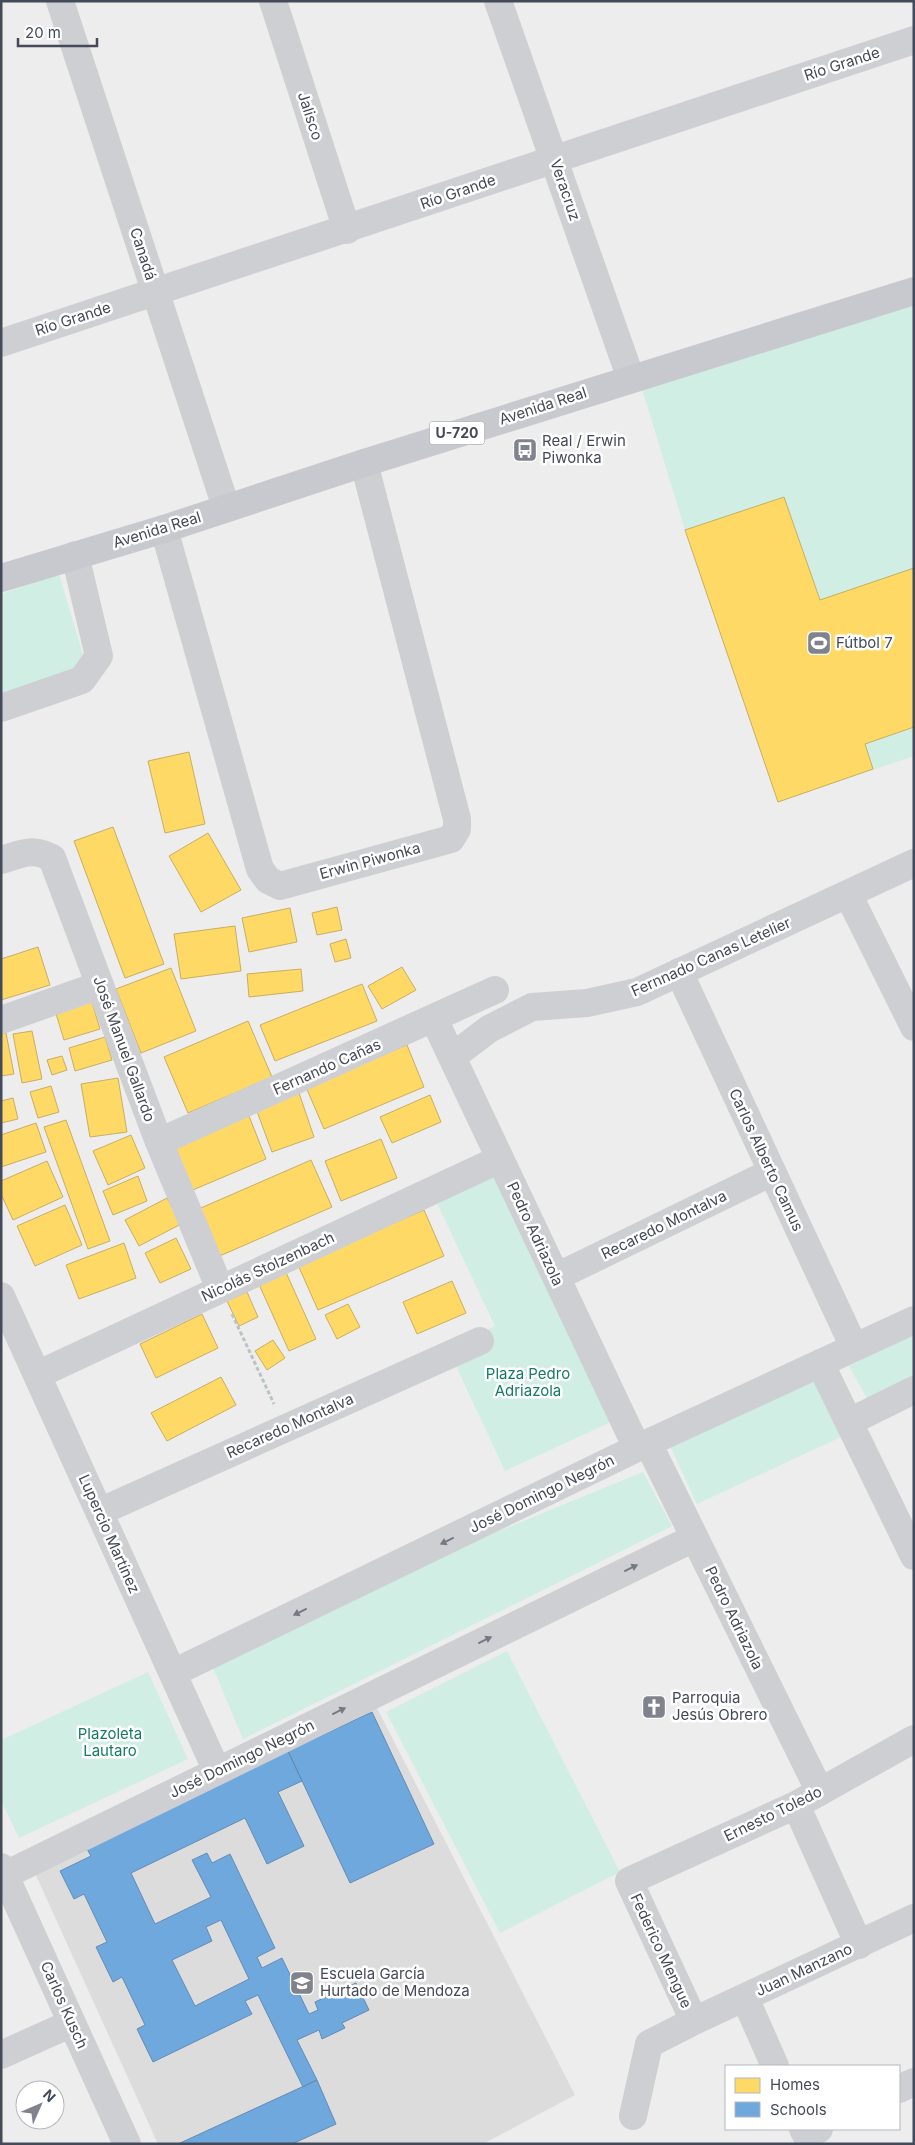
<svg xmlns="http://www.w3.org/2000/svg" width="915" height="2145" viewBox="0 0 915 2145" font-family="Inter,sans-serif">
<style>
.education{fill:#dcdcdd}
.green{fill:#d0eee3}
.homes{fill:#ffd966;stroke:#c7ae62}
.schools{fill:#6fa8dc;stroke:#628cb5;fill-rule:evenodd}
.lines{fill:none;stroke-linecap:round;stroke-linejoin:round}
.path{stroke:#b8c4c3;stroke-width:3;stroke-dasharray:4 2.5;stroke-linecap:butt}
.minor{stroke:#cecfd3;stroke-width:28}
.primary{stroke:#c7c9ce;stroke-width:28}
.oneway{fill:#747984}
.labels{text-anchor:middle;stroke-width:5;stroke-linejoin:round;paint-order:stroke}
.shield{fill:#fff;stroke:#7c808c;stroke-width:1}
.shield-label{font-size:14px;font-weight:bold;fill:#444a5a}
.street-label{font-size:15px;fill:#444a5a;stroke:#fff}
.poi-label{font-size:15px;fill:#444a5a;stroke:#fff;text-anchor:start}
.park-label{font-size:15px;fill:#147c62;stroke:#fff}
</style>
<rect width="100%" height="100%" fill="#eeeded"/>
<path class="education" d="M377 1708 575 2095 483 2144H158L34 1871Z"/>
<path class="green" d="M914 304V756L778 802 685 530 642 389Z
M59 574 86 665 1 697V594Z
M493 1172 611 1422 505 1471 448 1349 441 1351 495 1326 435 1199Z
M914 1335V1382L870 1404 849 1366Z
M813 1377 841 1437 697 1504 669 1444Z
M643 1472 672 1526 243 1739 206 1651Z
M507 1651 620 1872 500 1933 386 1712Z
M148 1672 188 1759 19 1838 1 1800V1740Z"/>
<path class="homes" d="M784 497 820 600 914 568V727L865 744 873 769 778 802 685 530Z
M189 752 205 824 165 833 148 761Z
M113 827 164 964 125 978 74 841Z
M208 833 241 890 201 912 169 856Z
M337 907 342 930 317 935 312 913Z
M290 908 297 942 249 952 242 918Z
M235 926 241 971 181 979 174 934Z
M346 939 351 958 335 962 330 944Z
M38 947 50 985 1 1000V959Z
M402 967 416 990 382 1009 368 986Z
M171 968 196 1031 141 1053 116 989Z
M301 969 303 991 249 997 247 974Z
M362 984 377 1021 275 1061 260 1025Z
M90 996 100 1029 64 1040 54 1007Z
M248 1021 272 1077 188 1113 164 1057Z
M32 1031 42 1079 22 1083 13 1034Z
M6 1033 14 1074 1 1076V1034Z
M105 1037 112 1060 75 1071 69 1048Z
M407 1045 424 1087 324 1129 306 1087Z
M62 1056 67 1070 52 1075 47 1060Z
M118 1078 127 1132 90 1137 81 1084Z
M51 1086 59 1112 38 1118 30 1092Z
M298 1090 314 1137 272 1152 255 1106Z
M430 1095 441 1122 392 1143 380 1117Z
M13 1098 18 1119 1 1123V1101Z
M249 1116 266 1159 188 1192 171 1149Z
M66 1120 110 1241 88 1249 44 1127Z
M36 1123 46 1152 1 1167V1135Z
M131 1135 145 1168 108 1185 93 1151Z
M381 1139 397 1178 341 1201 325 1161Z
M311 1160 332 1207 215 1258 194 1211Z
M47 1161 63 1197 13 1220 1 1194V1181Z
M138 1176 147 1201 113 1215 103 1191Z
M167 1198 181 1224 139 1246 125 1220Z
M65 1205 82 1245 35 1266 17 1226Z
M424 1210 444 1256 318 1310 298 1265Z
M176 1238 191 1269 160 1283 145 1253Z
M124 1243 136 1278 79 1299 66 1265Z
M284 1268 316 1339 289 1351 257 1280Z
M452 1281 466 1313 417 1334 403 1302Z
M247 1292 258 1317 239 1326 227 1301Z
M348 1304 360 1327 337 1339 325 1315Z
M202 1314 218 1348 156 1378 140 1344Z
M273 1340 285 1358 267 1370 255 1351Z
M221 1377 236 1405 167 1441 151 1413Z"/>
<path class="schools" d="M372 1712 434 1844 350 1883 288 1751Z
M288 1751 302 1781 278 1792 304 1846 267 1864 245 1818 131 1873 155 1924 211 1897 192 1860 207 1853 212 1863 230 1854 275 1948 257 1957 262 1968 282 1958 309 2014 318 2010 315 2002 356 1983 369 2010 342 2023 345 2028 322 2039 319 2030 297 2040 317 2080 303 2087 258 1995 245 2001 252 2014 153 2062 137 2029 145 2025 122 1977 113 1982 96 1947 107 1942 84 1894 74 1899 60 1871 91 1856 87 1849ZM221 1920 249 1979 195 2006 172 1960 212 1941 206 1927Z
M317 2080 336 2124 292 2144H178Z"/>
<g class="lines">
<path class="path" d="M232 1314 274 1404"/>
<path class="minor" d="M60 1 226 507
M273 1 347 230
M498 1 631 379
M1 343 914 40
M164 529 260 869 268 880 280 886 451 839 457 829V819L364 463
M1 708 82 680 99 656 75 555
M1 860C22 854 32 847 52 858L159 1142 220 1289
M848 894 914 1027
M679 972 854 1347
M434 1019 637 1448
M1 1020 100 985
M452 1057 489 1029 532 1007 587 1003 637 992 914 863
M159 1142 495 990
M556 1277 772 1172
M1 1296 217 1771
M820 1363 914 1556
M37 1375 500 1159
M849 1422 914 1390
M648 1443 820 1792
M99 1512 480 1341
M173 1673 637 1448 914 1320
M796 1805 859 1945
M1 1867 127 2144
M1 1877 694 1538
M745 1998 775 2066
M694 2021 629 1881 796 1805 914 1739
M1 2055 72 2023
M899 2089 914 2082
M633 2116 649 2044 694 2021 914 1918
M803 2129 806 2135 819 2129"/>
<path class="primary" d="M1 578 164 529 364 463 914 291"/>
</g>
<defs><path id="oneway-solid" d="M-6-.8H1V-3.2L6.5 0L1 3.2V.8H-6Z" transform="scale(1.25)"/></defs>
<g class="oneway">
<use href="#oneway-solid" transform="translate(447 1541) rotate(154)"/>
<use href="#oneway-solid" transform="translate(631 1568) rotate(-26)"/>
<use href="#oneway-solid" transform="translate(300 1612) rotate(154)"/>
<use href="#oneway-solid" transform="translate(485 1640) rotate(-26)"/>
<use href="#oneway-solid" transform="translate(339 1711) rotate(-26)"/>
</g>
<defs>
<symbol id="bus-square" viewBox="-11 -11 22 22"><rect x="-9" y="-9" width="18" height="18" rx="4" fill="#80838d" stroke="#fff"/><path d="M-5-6H5V4H4V6H2V4H-2V6H-4V4H-5ZM-3.5-4V0h7V-4ZM-3.5 1.2v1.5H-2V1.2ZM2 1.2v1.5H3.5V1.2Z" fill="#fff"/></symbol>
<symbol id="stadium-square" viewBox="-11 -11 22 22"><rect x="-9" y="-9" width="18" height="18" rx="4" fill="#80838d" stroke="#fff"/><path d="M0-5a6.5 5 0 1 0 0 10a6.5 5 0 1 0 0-10ZM-3.5-1.8h7v3.6h-7Z" fill="#fff"/></symbol>
<symbol id="church-square" viewBox="-11 -11 22 22"><rect x="-9" y="-9" width="18" height="18" rx="4" fill="#80838d" stroke="#fff"/><path d="M-1.2-6h2.4v3.5h3.3v2.4h-3.3V6h-2.4V-.1h-3.3v-2.4h3.3Z" fill="#fff"/></symbol>
<symbol id="school-square" viewBox="-11 -11 22 22"><rect x="-9" y="-9" width="18" height="18" rx="4" fill="#80838d" stroke="#fff"/><path d="M0-5L7-2L0 1L-7-2ZM-4 1L0 2.5L4 1V4Q0 6-4 4Z" fill="#fff"/></symbol>
</defs>
<g fill-rule="evenodd">
<use href="#bus-square" x="511" y="436" width="28" height="28"/>
<use href="#stadium-square" x="805" y="629" width="28" height="28"/>
<use href="#church-square" x="640" y="1693" width="28" height="28"/>
<use href="#school-square" x="288" y="1969" width="28" height="28"/>
</g>
<g class="labels">
<rect class="shield" x="429.5" y="421.5" width="55" height="23" rx="4"/>
<g class="shield-label">
<text x="457" y="438">U-720</text>
</g>
<g class="street-label">
<text transform="translate(842 64) rotate(-18)" y="5">Río Grande</text>
<text transform="translate(310 116) rotate(72)" y="5">Jalisco</text>
<text transform="translate(565 190) rotate(71)" y="5">Veracruz</text>
<text transform="translate(458 192) rotate(-19)" y="5">Río Grande</text>
<text transform="translate(143 254) rotate(72)" y="5">Canadá</text>
<text transform="translate(73 319) rotate(-18)" y="5">Río Grande</text>
<text transform="translate(543 406) rotate(-18)" y="5">Avenida Real</text>
<text transform="translate(157 530) rotate(-17)" y="5">Avenida Real</text>
<text transform="translate(370 861) rotate(-15)" y="5">Erwin Piwonka</text>
<text transform="translate(711 957) rotate(-24)" y="5">Fernnado Canas Letelier</text>
<text transform="translate(124 1049) rotate(70)" y="5">José Manuel Gallardo</text>
<text transform="translate(327 1067) rotate(-24)" y="5">Fernando Cañas</text>
<text transform="translate(766 1160) rotate(65)" y="5">Carlos Alberto Camus</text>
<text transform="translate(664 1225) rotate(-26)" y="5">Recaredo Montalva</text>
<text transform="translate(535 1234) rotate(65)" y="5">Pedro Adriazola</text>
<text transform="translate(268 1267) rotate(-25)" y="5">Nicolás Stolzenbach</text>
<text transform="translate(290 1426) rotate(-24)" y="5">Recaredo Montalva</text>
<text transform="translate(542 1494) rotate(-26)" y="5">José Domingo Negrón</text>
<text transform="translate(109 1534) rotate(66)" y="5">Lupercio Martínez</text>
<text transform="translate(734 1618) rotate(64)" y="5">Pedro Adriazola</text>
<text transform="translate(242 1759) rotate(-26)" y="5">José Domingo Negrón</text>
<text transform="translate(773 1814) rotate(-26)" y="5">Ernesto Toledo</text>
<text transform="translate(661 1951) rotate(65)" y="5">Federico Mengue</text>
<text transform="translate(804 1970) rotate(-25)" y="5">Juan Manzano</text>
<text transform="translate(64 2005) rotate(66)" y="5">Carlos Kusch</text>
</g>
<g class="poi-label">
<text x="542" y="446">Real / Erwin<tspan x="542" dy="17">Piwonka</tspan></text>
<text x="836" y="648">Fútbol 7</text>
<text x="672" y="1703">Parroquia<tspan x="672" dy="17">Jesús Obrero</tspan></text>
<text x="320" y="1979">Escuela García<tspan x="320" dy="17">Hurtado de Mendoza</tspan></text>
</g>
<g class="park-label">
<text x="528" y="1379">Plaza Pedro<tspan x="528" dy="17">Adriazola</tspan></text>
<text x="110" y="1739">Plazoleta<tspan x="110" dy="17">Lautaro</tspan></text>
</g>
</g>
<rect width="915" height="2145" fill="none" stroke="#444a5a" stroke-width="5"/>
<rect x="725" y="2065" width="175" height="65" fill="#ffffff" stroke="#b4b7bd"/>
<rect x="735" y="2078" width="25" height="15" fill="#ffd966" stroke="#b4b7bd"/>
<text x="770" y="2090" font-size="15" fill="#444a5a">Homes</text>
<rect x="735" y="2102" width="25" height="15" fill="#6fa8dc" stroke="#b4b7bd"/>
<text x="770" y="2115" font-size="15" fill="#444a5a">Schools</text>
<g transform="translate(40 2105) rotate(45)"><circle r="24" fill="#ffffff" stroke="#b4b7bd"/>
<path d="M0-4L9 19L0 12L-9 19Z" fill="#80838d"/>
<text y="-8" font-size="14" font-weight="bold" text-anchor="middle" fill="#444a5a">N</text>
</g>
<path d="M18 38v8h79v-8" fill="none" stroke="#444a5a" stroke-width="2.5"/>
<text x="25" y="38" font-size="15" fill="#444a5a" stroke="#ffffff" stroke-width="4" paint-order="stroke">20 m</text>
</svg>
